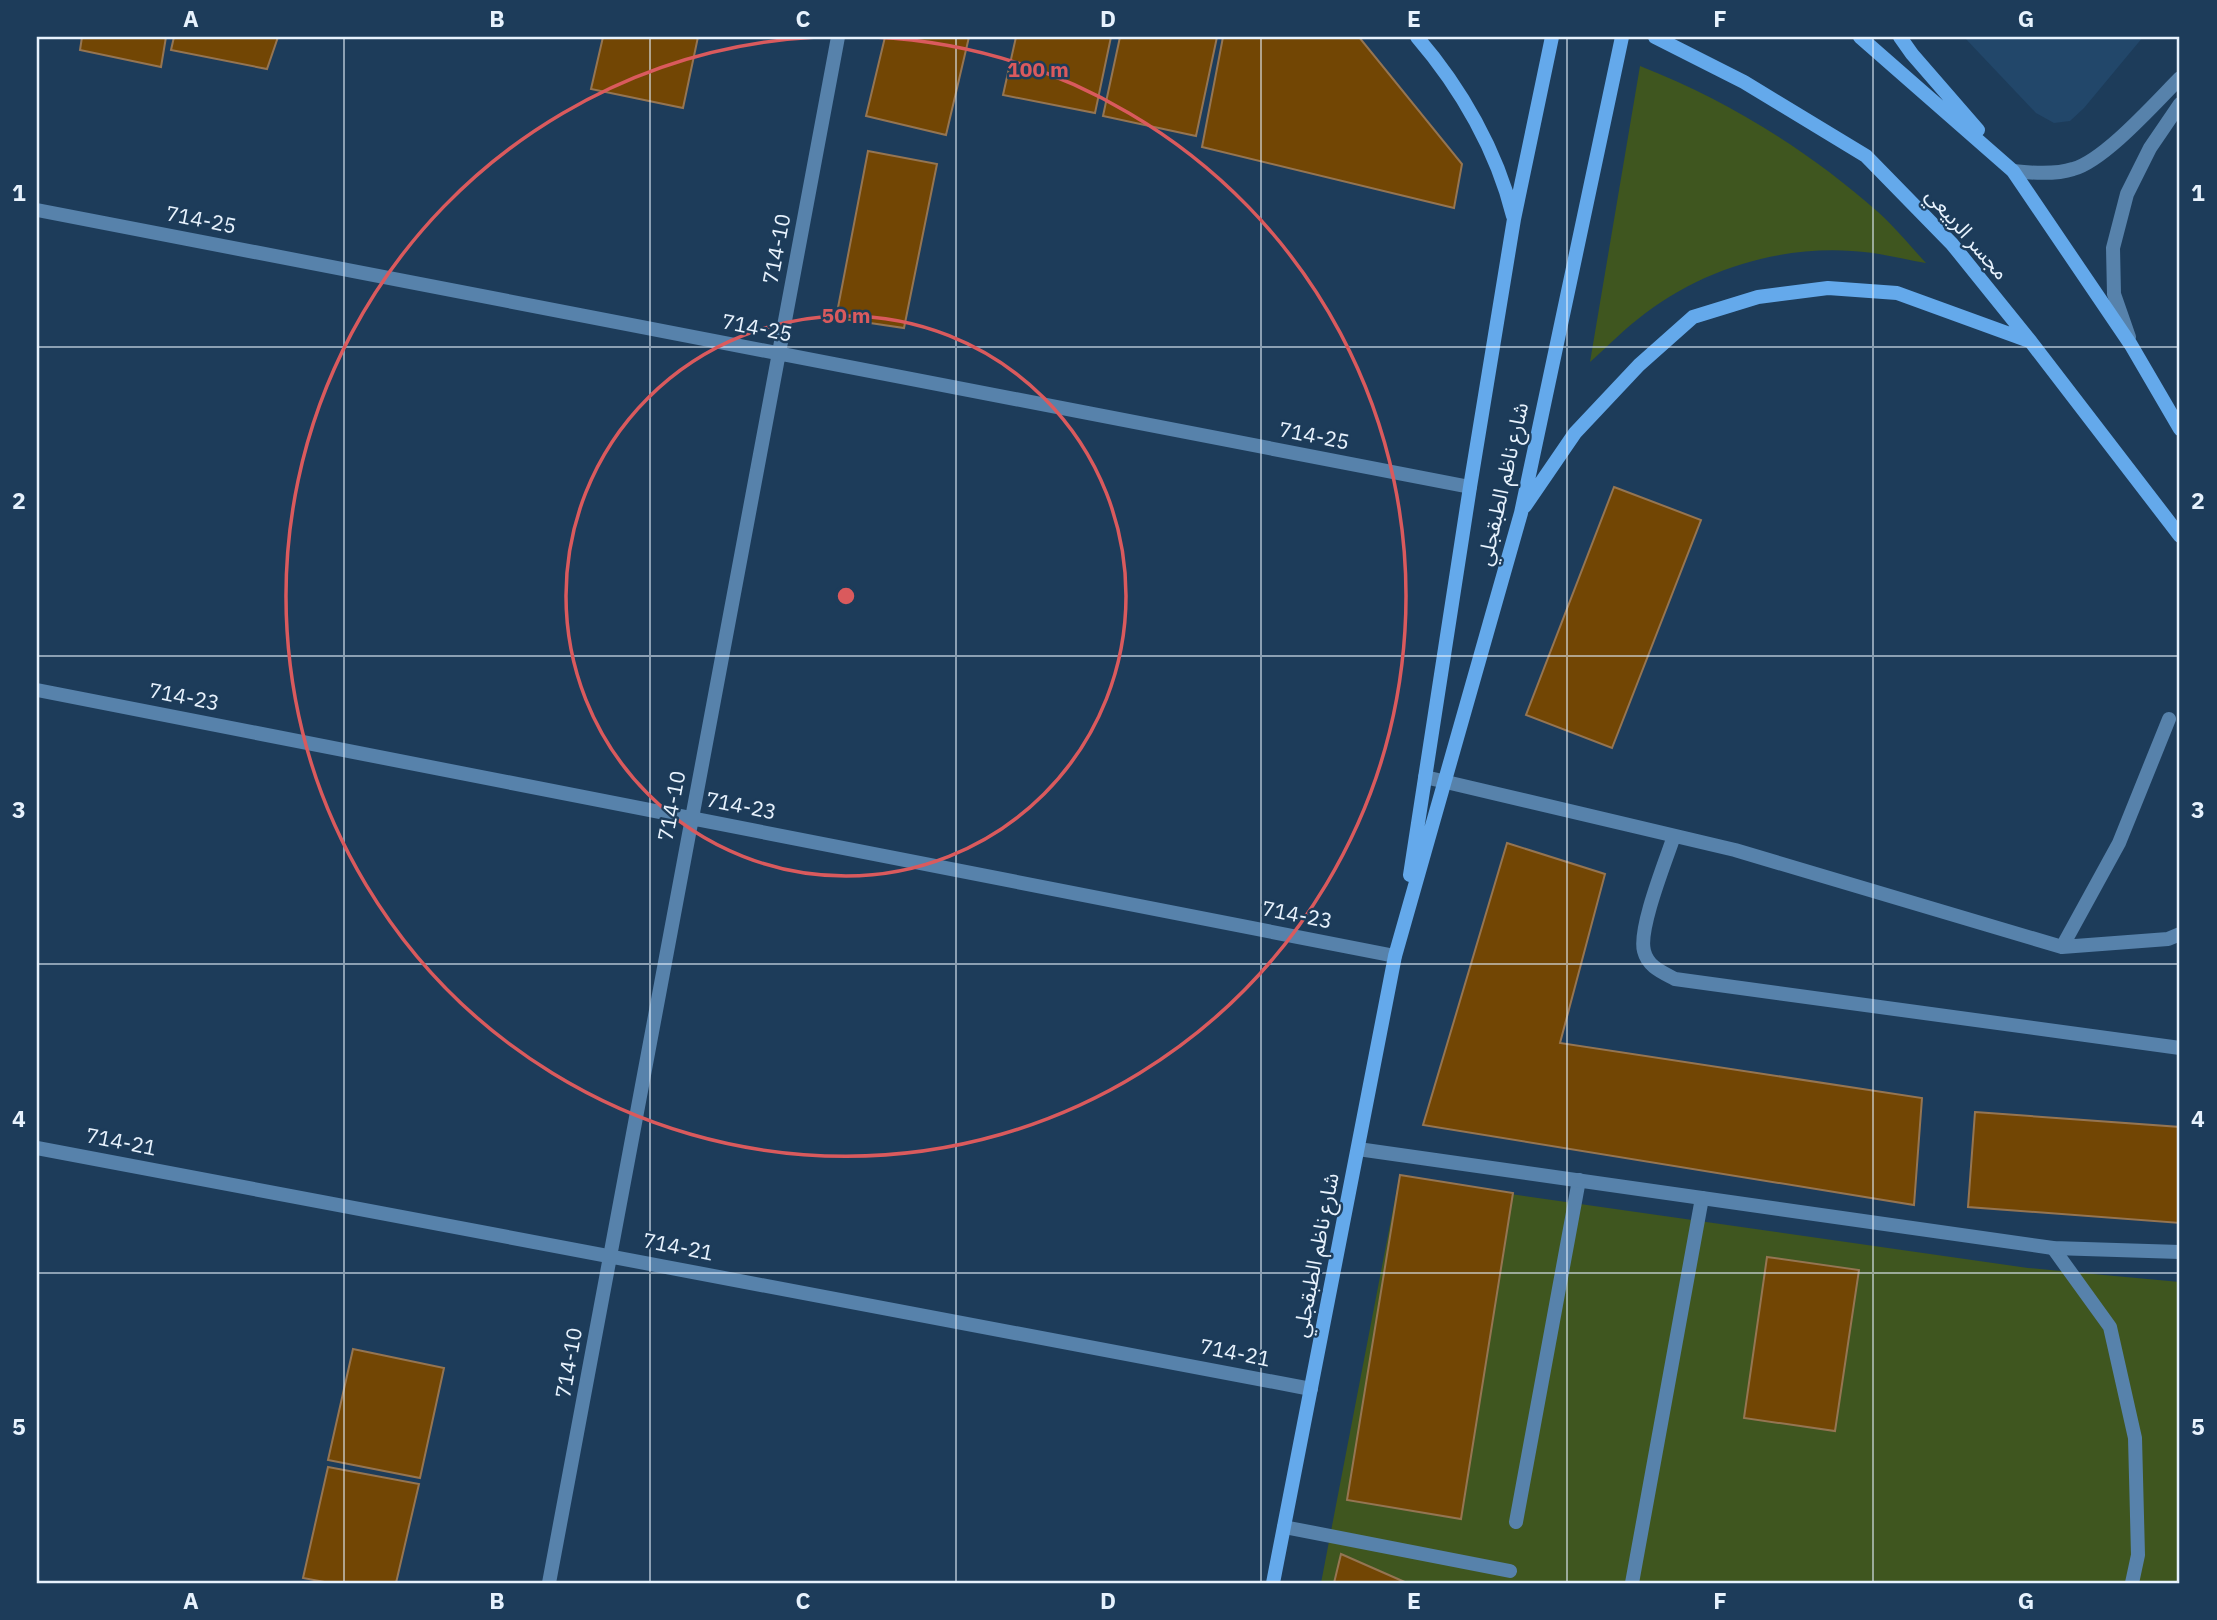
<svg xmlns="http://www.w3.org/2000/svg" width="2217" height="1620" viewBox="0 0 2217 1620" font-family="'IBM Plex Sans','Noto Sans Arabic',sans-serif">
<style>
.built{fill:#22476a}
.green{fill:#3f561f}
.building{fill:#724604;stroke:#957552;stroke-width:2}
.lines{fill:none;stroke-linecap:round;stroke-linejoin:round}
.lane{stroke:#5782ab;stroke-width:14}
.street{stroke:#5782ab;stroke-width:14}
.secondary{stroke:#64a9eb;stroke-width:14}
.grid{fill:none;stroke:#e7f2fd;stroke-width:2;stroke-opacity:0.55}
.ring{fill:none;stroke:#da5a5d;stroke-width:3.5}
.labels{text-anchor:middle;stroke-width:5;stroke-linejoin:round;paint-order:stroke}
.street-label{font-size:21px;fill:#e7f2fd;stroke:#1d3c5a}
.centre{fill:#da5a5d;stroke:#1d3c5a;stroke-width:3.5}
.ring-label{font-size:21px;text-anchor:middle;font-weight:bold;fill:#da5a5d;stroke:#1d3c5a;stroke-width:5;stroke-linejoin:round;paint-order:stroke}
.neatline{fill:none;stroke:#e7f2fd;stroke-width:2.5}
.grid-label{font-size:23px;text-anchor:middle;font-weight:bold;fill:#e7f2fd}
</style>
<rect width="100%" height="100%" fill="#1d3c5a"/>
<path class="built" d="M1964 37H2143L2084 108 2070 121 2054 123 2036 113Z"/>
<path class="green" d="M1640 66C1727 100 1808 150 1878 212 1895 227 1910 246 1926 263 1902 259 1877 252 1852 251 1776 246 1697 271 1638 319 1621 332 1606 348 1590 362Z
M1399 1178 2028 1268 2180 1282V1583H1321Z"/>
<path class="building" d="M82 37H166L161 67 80 50Z
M174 37H278L267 69 171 50Z
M603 37H698L683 108 591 89Z
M885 37H969L946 135 866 116Z
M1016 37H1111L1095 113 1003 95Z
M1120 37H1217L1196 136 1103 116Z
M1223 37H1359L1462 164 1454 208 1202 147Z
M868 151 937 164 904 328 836 318Z
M1614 487 1701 520 1612 748 1526 715Z
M1507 843 1605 874 1560 1043 1922 1098 1914 1205 1423 1125Z
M1975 1112 2180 1127V1223L1968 1207Z
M1400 1175 1513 1193 1461 1519 1347 1500Z
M1767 1257 1859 1270 1835 1431 1744 1418Z
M353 1349 444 1368 420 1478 328 1460Z
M328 1467 419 1484 396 1583H330L303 1578Z
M1341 1554 1407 1583H1334Z"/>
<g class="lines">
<path class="lane" d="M2013 171C2031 173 2055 175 2073 169 2104 161 2156 102 2180 78
M2129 337 2114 294 2113 248 2127 194 2150 148 2180 104
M1425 777 1735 850 2062 947 2168 939 2180 934
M1674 836C1666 860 1638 929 1644 951 1648 967 1662 972 1675 979L2180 1048
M2062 947 2119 843 2169 719
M2053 1248 2110 1327 2135 1438 2138 1555 2132 1583
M1516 1522 1579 1180
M1284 1527 1510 1571
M1632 1583 1702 1198"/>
<path class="street" d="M37 210 1470 487
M37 690 1395 956
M37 1148 1311 1389
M1358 1149 2053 1248 2180 1252
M549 1583 838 37"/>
<path class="secondary" d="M1417 37C1461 88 1497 151 1513 216
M1655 37 1744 82 1866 156 1952 244 2031 342 2180 536
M1860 37 2013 171 2131 345 2180 429
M1900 37 1912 54 1978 130
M1525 506 1575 433 1639 365 1693 317 1758 297 1828 288 1897 293 2029 341
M1410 875 1470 487 1514 219 1552 37
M1273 1583 1395 956 1521 513 1622 37"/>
</g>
<path class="grid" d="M344 37V1583M650 37V1583M956 37V1583M1261 37V1583M1567 37V1583M1873 37V1583M37 347H2180M37 656H2180M37 964H2180M37 1273H2180"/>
<g class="ring">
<circle cx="846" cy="596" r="280"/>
<path d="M875 37A560 560 0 1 1 817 37"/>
</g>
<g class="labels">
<g class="street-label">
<text transform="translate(201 220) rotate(11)" y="7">714-25</text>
<text transform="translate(1967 234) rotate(49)" y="7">مجسر الربيعي</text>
<text transform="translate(777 249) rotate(-79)" y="7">714-10</text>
<text transform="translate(757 328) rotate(11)" y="7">714-25</text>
<text transform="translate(1314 436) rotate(11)" y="7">714-25</text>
<text transform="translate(1503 484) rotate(-77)" y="7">شارع ناظم الطبقجلي</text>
<text transform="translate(184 697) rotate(11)" y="7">714-23</text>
<text transform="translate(672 806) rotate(-79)" y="7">714-10</text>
<text transform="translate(741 806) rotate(11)" y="7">714-23</text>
<text transform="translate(1297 915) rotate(11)" y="7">714-23</text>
<text transform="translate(121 1142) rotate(11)" y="7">714-21</text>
<text transform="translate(678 1247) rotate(11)" y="7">714-21</text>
<text transform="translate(1316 1255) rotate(-79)" y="7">شارع ناظم الطبقجلي</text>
<text transform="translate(1235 1353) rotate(11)" y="7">714-21</text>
<text transform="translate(569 1363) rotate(-80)" y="7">714-10</text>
</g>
</g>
<circle cx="846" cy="596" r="10" class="centre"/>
<g class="ring-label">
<text x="1038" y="77">100 m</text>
<text x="846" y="323">50 m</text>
</g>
<rect width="2217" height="1620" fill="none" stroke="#1d3c5a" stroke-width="77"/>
<rect x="38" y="38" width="2140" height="1544" class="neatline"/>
<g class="grid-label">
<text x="191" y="27">A</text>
<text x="497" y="27">B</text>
<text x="803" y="27">C</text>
<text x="1108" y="27">D</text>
<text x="1414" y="27">E</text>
<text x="1720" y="27">F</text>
<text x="2026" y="27">G</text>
<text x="19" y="201">1</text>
<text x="2198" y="201">1</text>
<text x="19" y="509">2</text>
<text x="2198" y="509">2</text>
<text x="19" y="818">3</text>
<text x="2198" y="818">3</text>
<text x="19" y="1127">4</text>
<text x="2198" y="1127">4</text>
<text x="19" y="1435">5</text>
<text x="2198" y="1435">5</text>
<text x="191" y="1609">A</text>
<text x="497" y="1609">B</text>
<text x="803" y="1609">C</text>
<text x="1108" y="1609">D</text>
<text x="1414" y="1609">E</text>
<text x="1720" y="1609">F</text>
<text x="2026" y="1609">G</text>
</g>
</svg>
